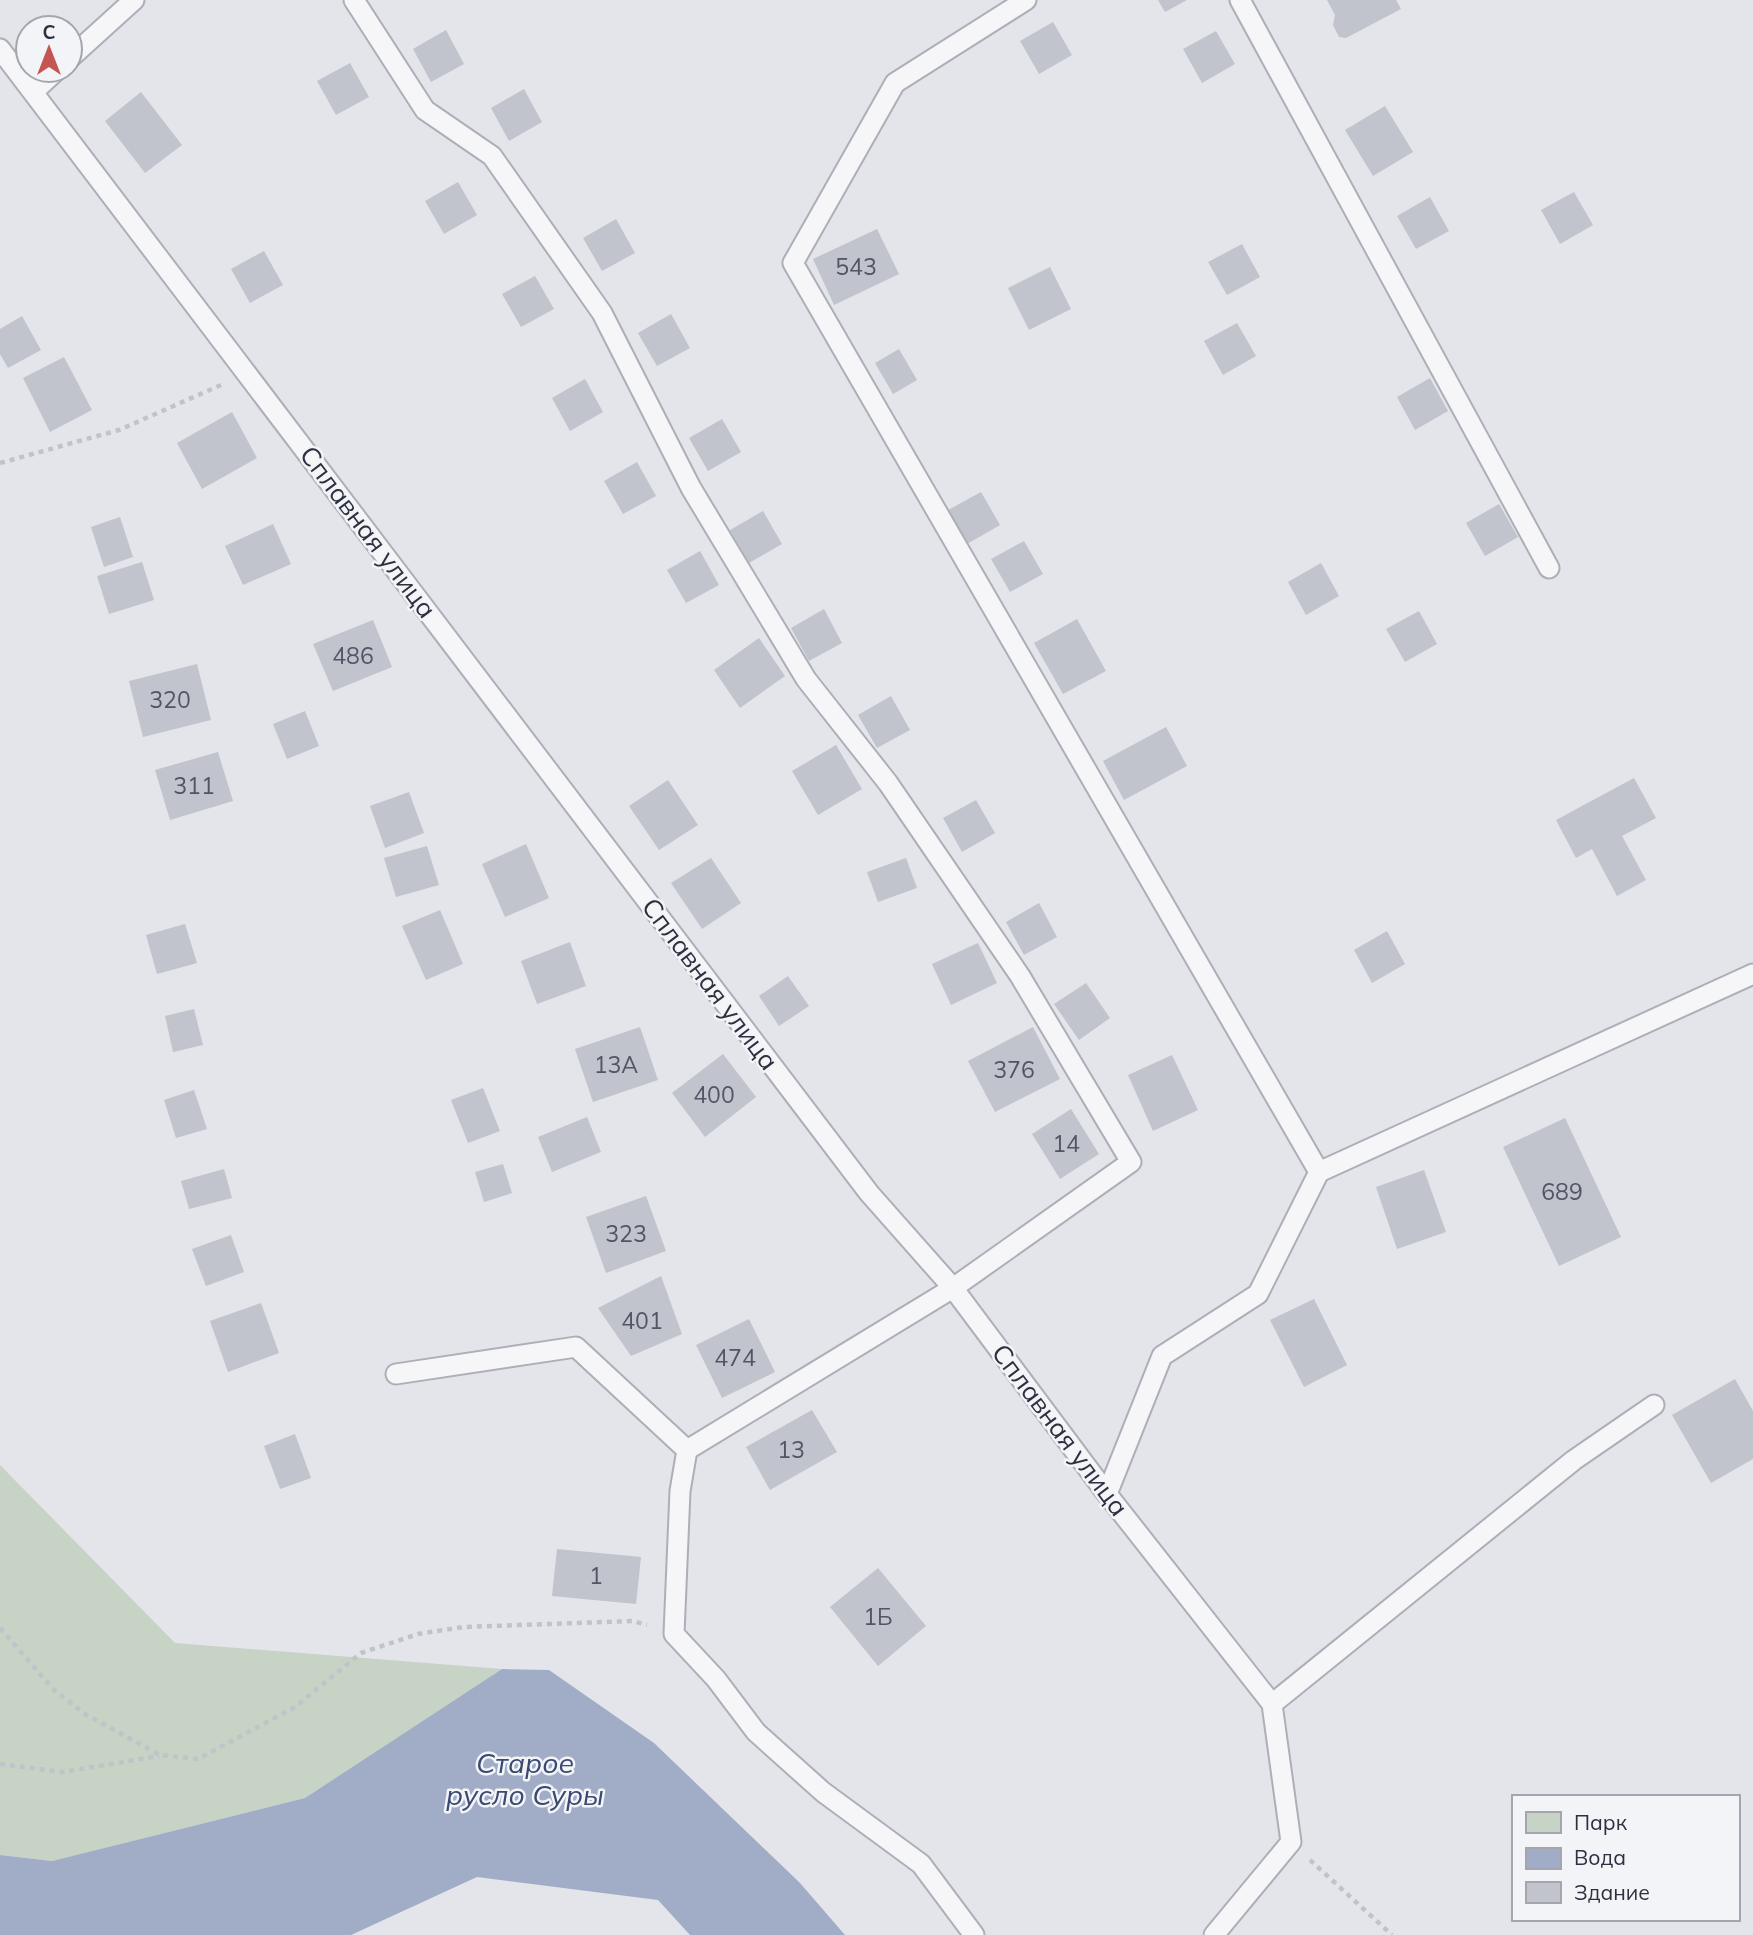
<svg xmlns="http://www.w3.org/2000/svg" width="1753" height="1935" viewBox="0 0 1753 1935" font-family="Mulish,sans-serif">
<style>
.green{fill:#c6d3c5}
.water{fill:#a1adc7}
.building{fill:#c1c3cd}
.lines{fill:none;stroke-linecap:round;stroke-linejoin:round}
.lane-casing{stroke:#acafb7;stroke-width:23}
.path{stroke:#c1c3c9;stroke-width:4.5;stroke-dasharray:5 5;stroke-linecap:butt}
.lane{stroke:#f6f6f9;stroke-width:19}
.labels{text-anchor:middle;stroke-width:5;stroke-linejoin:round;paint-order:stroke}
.number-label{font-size:23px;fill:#515564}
.street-label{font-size:26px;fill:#2c3041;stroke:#f3f4f7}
.water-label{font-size:28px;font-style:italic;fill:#394972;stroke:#f3f4f7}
</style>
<rect width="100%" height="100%" fill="#e3e5ea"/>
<path class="green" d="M0 1465 175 1643 502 1669 305 1798 52 1861 0 1855Z"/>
<path class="water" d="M502 1669 549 1670 654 1743 800 1883 845 1935H690L658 1900 477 1877 351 1935H0V1855L52 1861 305 1798Z"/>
<path class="building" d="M1158 0H1187L1165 12Z
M1327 0H1396L1401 9 1346 38 1339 37 1333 25 1335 15Z
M1053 22 1072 55 1039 74 1020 41Z
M446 30 464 64 431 82 413 49Z
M1216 31 1235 64 1202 83 1183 49Z
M350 63 369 97 336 115 317 81Z
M524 89 542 122 509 141 491 108Z
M141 92 182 145 145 173 105 121Z
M1385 106 1413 152 1373 176 1345 130Z
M458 182 477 215 444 234 425 201Z
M1574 192 1593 225 1560 244 1541 210Z
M1430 197 1449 231 1416 249 1397 216Z
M616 219 635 253 602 271 583 238Z
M877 229 899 274 834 305 813 259Z
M1242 244 1260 277 1227 295 1208 262Z
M264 251 283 285 250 303 231 269Z
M1050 267 1071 309 1029 330 1008 288Z
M535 276 554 309 521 327 502 294Z
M671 314 690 348 657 366 638 333Z
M22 316 41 350 8 368 0 354V329Z
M1237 323 1256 356 1223 375 1204 341Z
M899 349 917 380 893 394 875 363Z
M64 357 92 410 50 432 23 378Z
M1430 378 1448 411 1415 430 1397 397Z
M585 379 603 412 570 431 552 398Z
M232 412 257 458 202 489 177 443Z
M722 419 741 452 708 471 689 438Z
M637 462 656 496 623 514 604 481Z
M981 492 1000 525 967 544 948 510Z
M1499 504 1518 537 1485 556 1466 523Z
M763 511 782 544 749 563 730 530Z
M120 517 133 557 104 567 91 527Z
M273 524 291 564 243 585 225 546Z
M1024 541 1043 574 1010 592 991 559Z
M700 551 719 585 686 603 667 570Z
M142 562 154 600 109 614 97 576Z
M1321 563 1339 596 1306 615 1288 582Z
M824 609 842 643 809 661 791 628Z
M1419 611 1437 644 1405 662 1386 629Z
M1077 619 1106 671 1063 694 1034 643Z
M373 620 392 667 333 691 313 644Z
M759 638 785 676 740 708 714 670Z
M197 664 211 720 143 737 129 681Z
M891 696 910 730 877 748 858 715Z
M305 711 319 746 287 759 273 724Z
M1166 727 1187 766 1124 800 1103 761Z
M836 745 862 789 818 815 792 771Z
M218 752 233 801 170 820 155 770Z
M1634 778 1656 818 1622 836 1646 880 1617 896 1592 849 1576 858 1556 820Z
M668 780 698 825 659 850 629 806Z
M409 792 424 833 385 848 370 806Z
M976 800 995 833 962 852 943 818Z
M526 844 549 898 505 917 482 864Z
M427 846 439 885 396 897 384 858Z
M711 858 741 903 702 929 671 883Z
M906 858 917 888 878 902 867 872Z
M1039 903 1057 937 1024 955 1006 922Z
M440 910 463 964 426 980 402 926Z
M185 924 197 963 157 974 146 935Z
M1387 931 1405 964 1372 983 1354 950Z
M570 942 586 986 537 1004 521 961Z
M978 943 997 983 951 1005 932 964Z
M788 976 809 1006 779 1026 759 996Z
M1086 983 1110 1018 1079 1040 1054 1004Z
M194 1009 203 1045 173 1052 165 1016Z
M640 1027 658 1080 593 1102 575 1049Z
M1033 1027 1060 1079 995 1112 968 1061Z
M723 1054 756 1097 705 1137 672 1093Z
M1172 1055 1198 1110 1153 1131 1128 1075Z
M483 1088 500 1131 468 1143 451 1100Z
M194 1090 207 1129 176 1138 164 1100Z
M1071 1109 1099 1154 1060 1179 1032 1134Z
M587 1117 601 1152 552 1172 538 1137Z
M1565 1118 1621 1237 1559 1266 1503 1147Z
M503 1164 512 1193 484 1202 475 1172Z
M224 1169 232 1198 189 1209 181 1181Z
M1424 1170 1446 1232 1397 1249 1376 1187Z
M646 1196 666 1251 606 1273 586 1217Z
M231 1235 244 1272 206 1286 192 1249Z
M661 1276 682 1334 631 1356 598 1308Z
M1314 1299 1347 1365 1304 1387 1270 1320Z
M261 1303 279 1353 228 1372 210 1321Z
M749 1319 775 1372 722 1398 696 1345Z
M1735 1379 1753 1411V1459L1711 1483 1672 1415Z
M812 1410 837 1452 770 1490 746 1447Z
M295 1434 311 1478 280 1489 264 1446Z
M557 1549 641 1557 636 1604 552 1596Z
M878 1568 926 1626 878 1666 830 1607Z"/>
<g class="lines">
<defs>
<path id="lane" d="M354 0 425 110 492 156 602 313 691 488 806 679 888 783 1020 976 1131 1162 953 1288 687 1450 576 1347 396 1374
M1026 0 895 83 793 263 1319 1172 1258 1294 1162 1356 1107 1494
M1240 0 1549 568
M0 49 869 1193 953 1288 1107 1494 1272 1704 1291 1842 1214 1935
M70 58 134 0
M33 92 57 70
M1319 1172 1753 974
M687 1450 680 1491 674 1634 716 1679 756 1732 823 1792 921 1864 974 1935
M1272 1704 1574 1460 1654 1405"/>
</defs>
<use href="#lane" class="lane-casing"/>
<path class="path" d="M0 463 119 430 221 385
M0 1628 54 1690 85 1714 160 1755 198 1759 295 1707 361 1653 418 1634 464 1627 633 1621 647 1625
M0 1764 63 1772 159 1756
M1310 1860 1392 1935"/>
<use href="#lane" class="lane"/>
</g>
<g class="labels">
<g class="number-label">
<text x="856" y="275">543</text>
<text x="353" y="664">486</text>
<text x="170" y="708">320</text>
<text x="194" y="794">311</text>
<text x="616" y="1073">13А</text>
<text x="1014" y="1078">376</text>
<text x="714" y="1103">400</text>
<text x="1066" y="1152">14</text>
<text x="1562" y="1200">689</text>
<text x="626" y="1242">323</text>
<text x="642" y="1329">401</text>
<text x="735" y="1366">474</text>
<text x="791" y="1458">13</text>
<text x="596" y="1584">1</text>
<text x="878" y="1625">1Б</text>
</g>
<g class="street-label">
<text transform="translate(368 532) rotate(53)" y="9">Сплавная улица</text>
<text transform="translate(710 984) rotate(53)" y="9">Сплавная улица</text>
<text transform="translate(1060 1430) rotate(53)" y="9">Сплавная улица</text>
</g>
<g class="water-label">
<text x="525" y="1773">Старое<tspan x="525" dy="32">русло Суры</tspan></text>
</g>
</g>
<rect x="1512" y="1795" width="228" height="126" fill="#f3f4f7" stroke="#a3a6ae" stroke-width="2"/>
<rect x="1526" y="1812" width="35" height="21" fill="#c6d3c5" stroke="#a3a6ae" stroke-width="2"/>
<text x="1574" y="1830" font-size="21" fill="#2c3041">Парк</text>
<rect x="1526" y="1848" width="35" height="21" fill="#a1adc7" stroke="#a3a6ae" stroke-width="2"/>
<text x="1574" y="1865" font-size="21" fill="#2c3041">Вода</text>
<rect x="1526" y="1882" width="35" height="21" fill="#c1c3cd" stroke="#a3a6ae" stroke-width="2"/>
<text x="1574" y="1900" font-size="21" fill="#2c3041">Здание</text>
<g transform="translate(49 49)"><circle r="33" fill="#f3f4f7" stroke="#a3a6ae" stroke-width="2"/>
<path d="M0-5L12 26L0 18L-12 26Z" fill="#c45553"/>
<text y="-10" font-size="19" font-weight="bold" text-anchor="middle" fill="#2c3041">С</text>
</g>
</svg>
